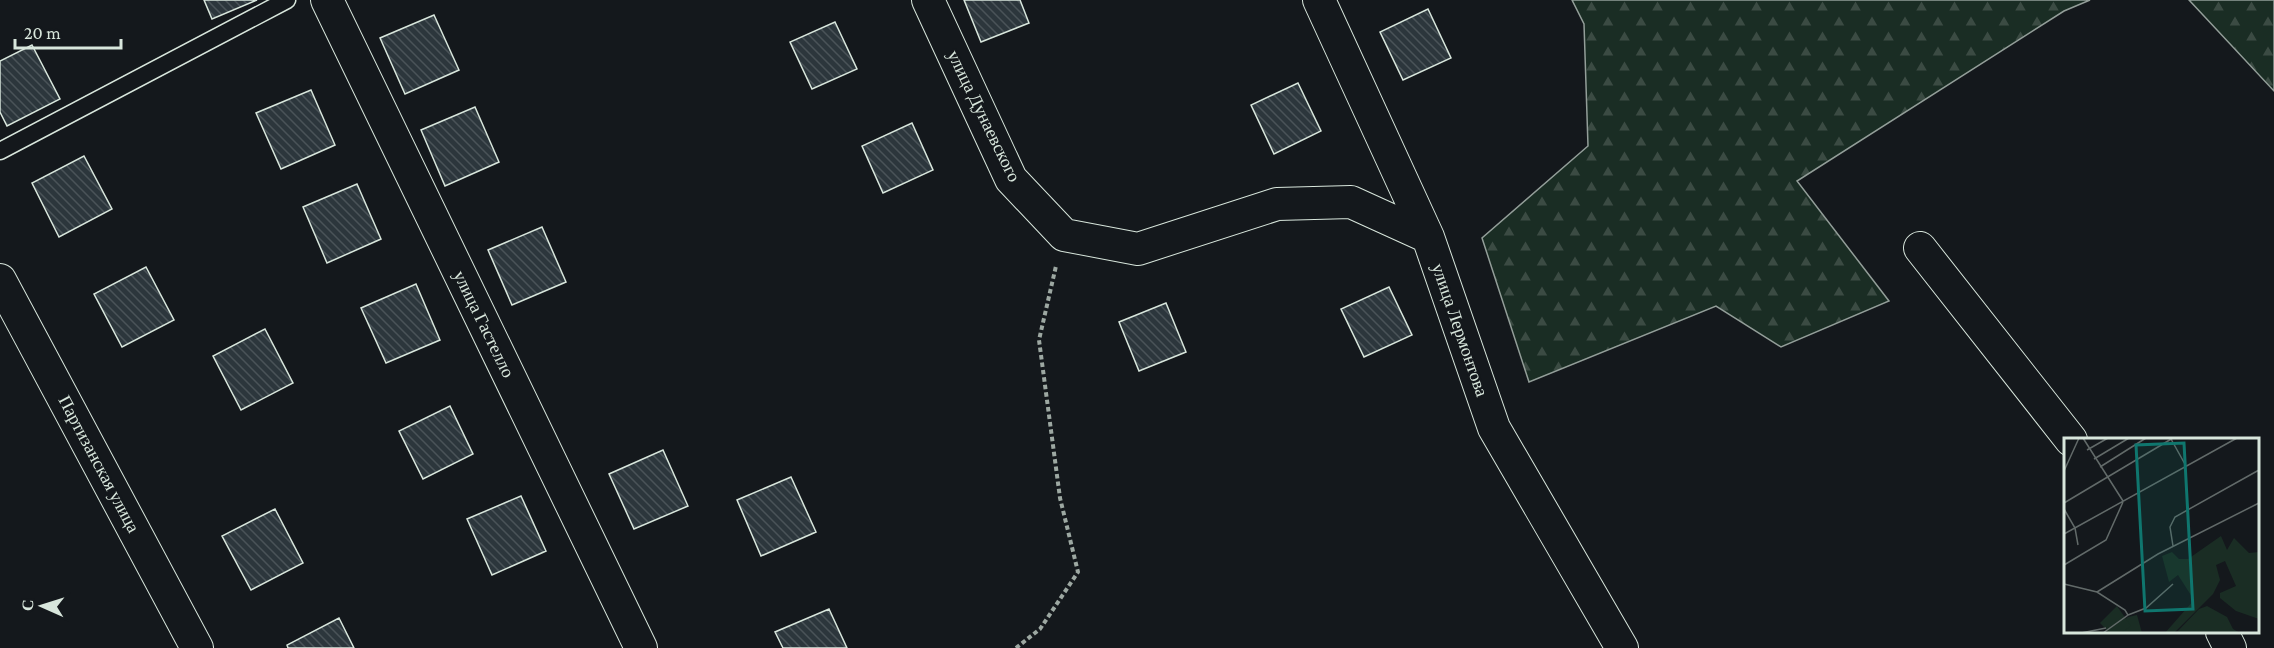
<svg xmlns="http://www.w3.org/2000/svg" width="2274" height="648" viewBox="0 0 2274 648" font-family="'Crimson Pro',serif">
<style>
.forest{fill:url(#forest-firs);stroke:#939e99;stroke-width:1.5}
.building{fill:url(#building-back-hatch);stroke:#d8e6dc;stroke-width:1.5}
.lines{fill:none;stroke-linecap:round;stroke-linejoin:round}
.lane-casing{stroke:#d8e6dc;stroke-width:19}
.street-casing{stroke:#d8e6dc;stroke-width:34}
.path{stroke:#9da8a2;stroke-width:4;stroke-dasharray:4.5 3;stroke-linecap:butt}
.lane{stroke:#14181c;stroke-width:16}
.street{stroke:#14181c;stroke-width:32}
.labels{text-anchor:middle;stroke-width:4.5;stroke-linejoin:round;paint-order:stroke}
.street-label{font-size:18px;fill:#d8e6dc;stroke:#14181c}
.inset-road{fill:none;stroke:#626a69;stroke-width:1.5}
.view{fill:#0f766e;fill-opacity:0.15;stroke:#0f766e;stroke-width:3}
.inset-edge{fill:none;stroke:#d8e6dc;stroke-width:3}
</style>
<defs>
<pattern id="forest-firs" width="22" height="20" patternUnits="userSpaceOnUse" patternTransform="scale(1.5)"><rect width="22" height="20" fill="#1a2d24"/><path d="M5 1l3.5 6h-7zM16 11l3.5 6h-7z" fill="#3b4b43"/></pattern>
<pattern id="building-back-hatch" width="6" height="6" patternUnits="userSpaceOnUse" patternTransform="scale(1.5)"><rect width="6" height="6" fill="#2c363c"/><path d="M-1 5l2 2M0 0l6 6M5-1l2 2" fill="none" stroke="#4a5358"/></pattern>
</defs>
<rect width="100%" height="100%" fill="#14181c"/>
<path class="forest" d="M1572 0H2090L2064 11 1797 181 1889 301 1781 347 1716 306 1529 382 1482 238 1588 146 1584 24Z
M2189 0H2274V91Z"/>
<path class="building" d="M204 0H257L212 19Z
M964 0H1020L1029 23 981 42Z
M1428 9 1451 58 1403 80 1380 32Z
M434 15 459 70 405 94 380 38Z
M835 22 857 69 812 89 790 42Z
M32 45 60 99 7 126 0 112V61Z
M1298 83 1321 131 1274 154 1251 105Z
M311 90 335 145 281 169 256 113Z
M475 107 499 162 445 186 421 130Z
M912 123 933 170 883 193 862 146Z
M84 156 112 209 59 237 32 183Z
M357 184 381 239 327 263 303 207Z
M542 227 566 282 512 305 488 250Z
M146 267 174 320 122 347 94 294Z
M416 284 440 340 386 363 361 308Z
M1389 287 1412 335 1364 357 1341 309Z
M1166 303 1186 352 1139 371 1119 322Z
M265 329 293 383 241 410 213 356Z
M450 406 473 454 423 479 399 431Z
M663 450 688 506 634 529 609 474Z
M791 477 816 532 761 556 737 500Z
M521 496 546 551 492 575 467 519Z
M275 509 303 563 251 590 222 536Z
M829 609 847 648H783L775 632Z
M339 618 354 648H288L287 645Z"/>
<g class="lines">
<defs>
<path id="lane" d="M0 151 287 0"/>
<path id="street" d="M327 0 641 648
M928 0 1011 179 1064 235 1138 249 1277 204 1351 202 1428 237
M1319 0 1428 237 1494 428 1622 648
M1920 248 2071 440
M0 280 197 648
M2222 632 2230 648"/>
</defs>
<use href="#lane" class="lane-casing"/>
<use href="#street" class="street-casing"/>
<path class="path" d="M1016 648 1040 629 1078 572 1060 498 1039 340 1056 266"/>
<use href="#lane" class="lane"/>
<use href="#street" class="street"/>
</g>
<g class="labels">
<g class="street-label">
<text transform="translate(984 116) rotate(64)" y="6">улица Дунаевского</text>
<text transform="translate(484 324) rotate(64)" y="6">улица Гастелло</text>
<text transform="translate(1460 330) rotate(71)" y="6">улица Лермонтова</text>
<text transform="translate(99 464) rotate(62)" y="6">Партизанская улица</text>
</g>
</g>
<g transform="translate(2064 438)">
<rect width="195" height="195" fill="#14181c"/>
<path d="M157 98 163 112 170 100 185 115 195 114V181L172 173 156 160V155L172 148 161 123 152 127 156 142 149 156 110 195H101L130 162 114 137 105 144 98 118 108 114 115 121H124ZM143 168 163 179 169 191 176 195H112L135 171ZM73 177 78 195H42L64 179Z" fill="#1a2d24"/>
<path d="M53 168 67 188 57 195H46L36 185Z" fill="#1a2d24"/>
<path class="inset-road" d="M19 0 59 63M107 1 122 28M23 12 44 0M30 21 65 0M36 29 82 0M0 33 15 0M0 65 109 0M0 71 11 90 14 107M0 96 173 0M109 108 106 89 111 79 195 32M0 127 42 102 59 64M0 146 33 154 61 172 64 177 39 195M33 154 94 116 195 65M64 177 82 170 109 146M17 195 42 190"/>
<path class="view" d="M120 5 129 171 81 173 72 7Z"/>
<rect width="195" height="195" class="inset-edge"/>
</g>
<g transform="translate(42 606) rotate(273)" stroke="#14181c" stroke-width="4.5" paint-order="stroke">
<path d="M0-4.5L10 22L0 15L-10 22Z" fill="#d8e6dc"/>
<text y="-9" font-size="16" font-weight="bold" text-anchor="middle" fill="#d8e6dc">С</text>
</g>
<path d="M15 39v9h106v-9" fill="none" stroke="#d8e6dc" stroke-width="3"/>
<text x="24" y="39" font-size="18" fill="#d8e6dc" stroke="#14181c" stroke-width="4.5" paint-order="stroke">20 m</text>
</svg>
